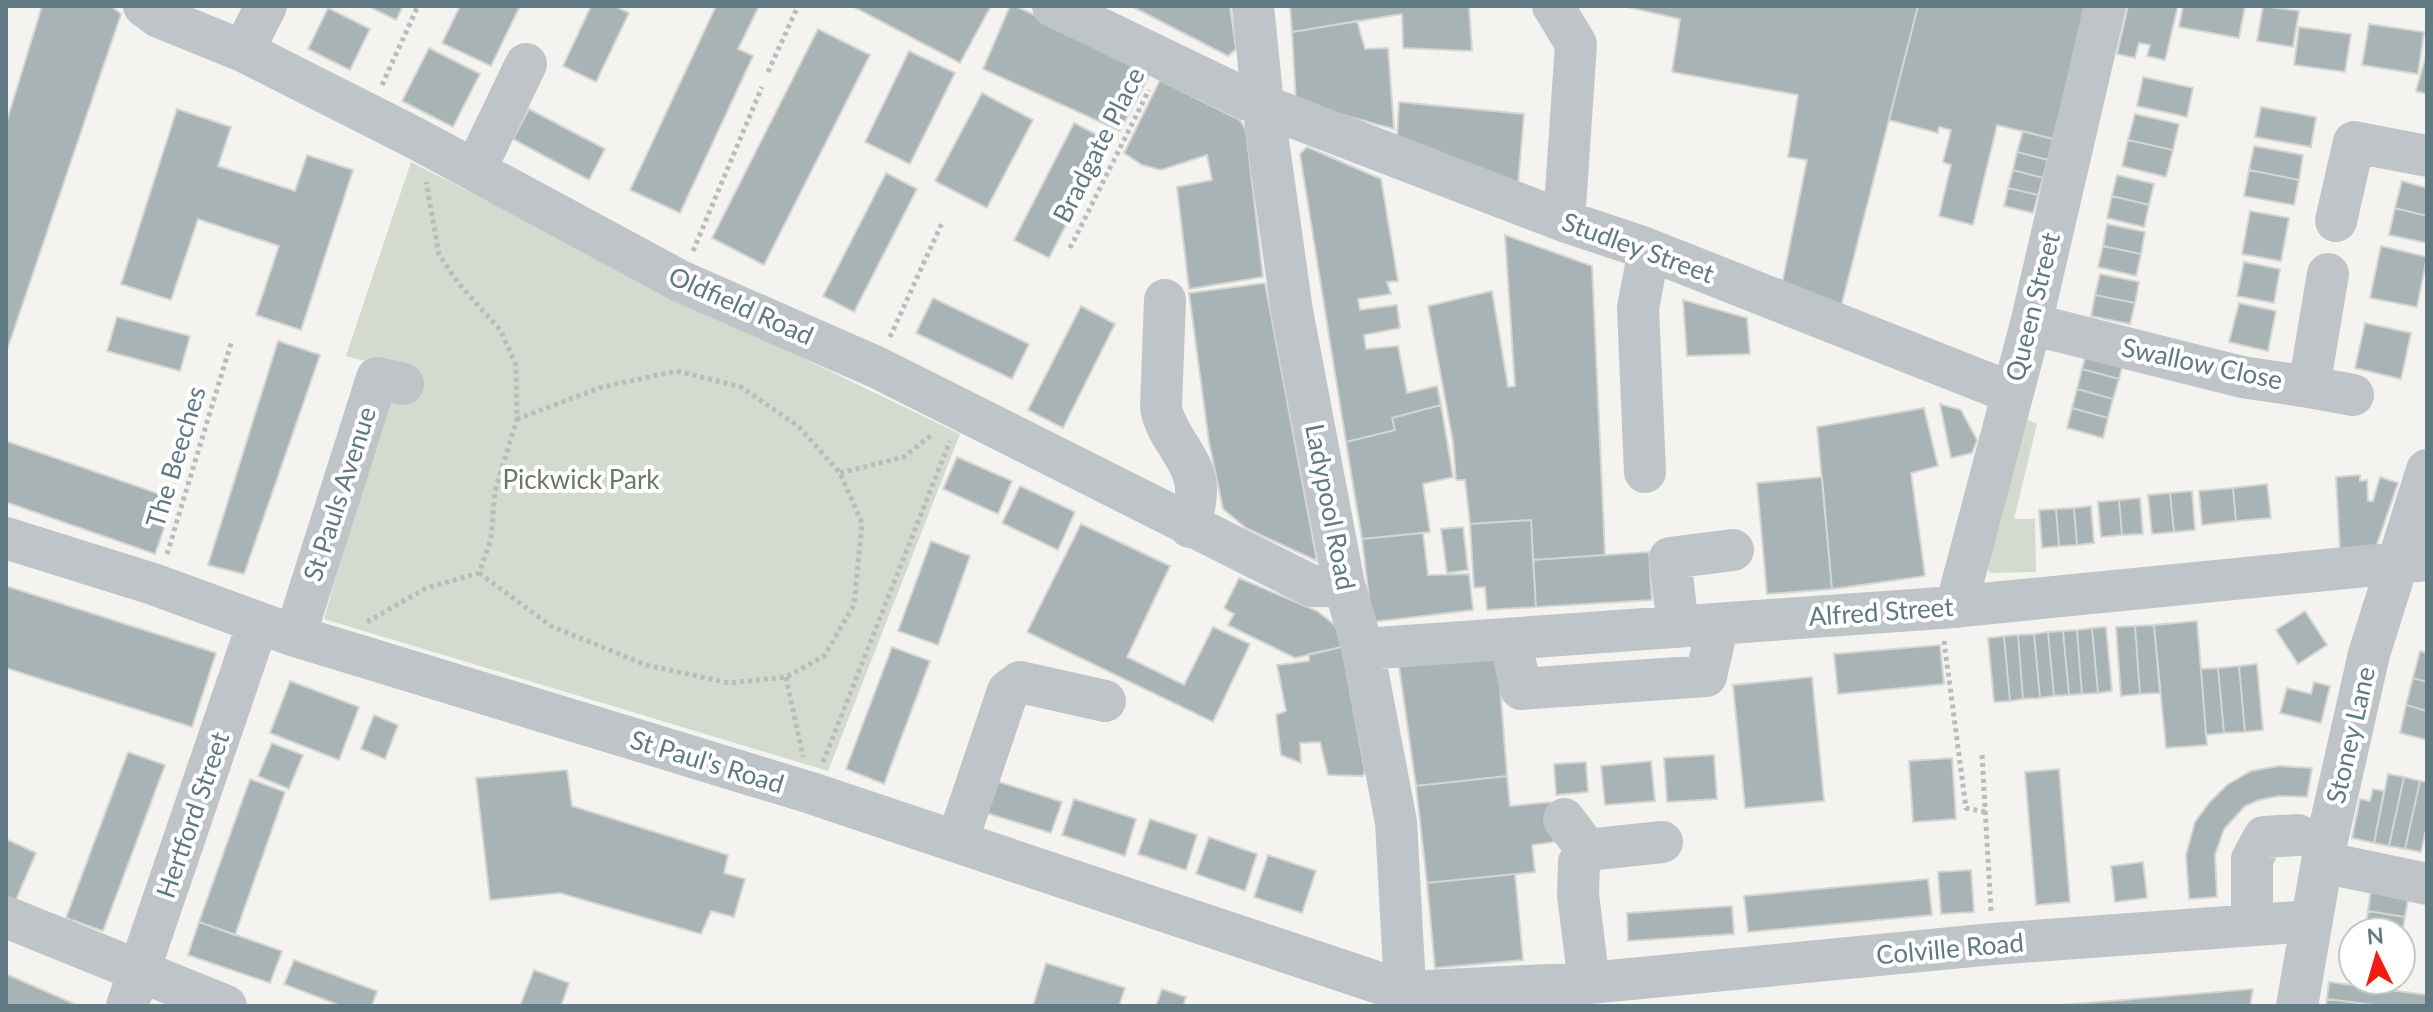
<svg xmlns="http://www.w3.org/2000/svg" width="2433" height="1012" viewBox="0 0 2433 1012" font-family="Lato,sans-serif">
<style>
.green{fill:#d4dace}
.building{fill:#a7b3b5;stroke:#d5d5d2;stroke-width:2}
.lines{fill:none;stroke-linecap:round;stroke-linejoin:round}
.path{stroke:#b8bcbe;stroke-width:5;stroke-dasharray:4 4;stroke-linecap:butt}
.minor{stroke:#bec4c7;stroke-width:42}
.labels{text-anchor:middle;stroke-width:8;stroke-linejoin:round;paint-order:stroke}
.street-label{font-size:26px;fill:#607a83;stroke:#fff}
.park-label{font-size:26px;fill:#6a7a60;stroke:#fff}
</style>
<rect width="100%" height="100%" fill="#f4f3ef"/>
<path class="green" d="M411 162 681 299 960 434 828 771 324 619 397 369 346 356Z
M2025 419 2037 424 2014 519H2035L2036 572 1990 573 1987 568Z"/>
<path class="building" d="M42 6H111L121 14 6 353V124Z
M368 6H403L396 20Z
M460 6H520L491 66 442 43Z
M591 6H615L629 13 596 82 563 66Z
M716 6H759L738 49 753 56 680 213 630 190Z
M852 6H991L960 63Z
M1010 6H1015L1152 70 1120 131 983 69Z
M1131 6H1230L1236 49 1228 56Z
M1290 6H1469L1472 51 1403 48 1402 14 1292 32Z
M1623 6H1918L1841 307 1782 284 1807 160 1788 157 1798 95 1672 72 1680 19Z
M1918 6H2089L2053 139 1997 125 1973 225 1939 216 1951 165 1943 162 1951 130 1939 127 1938 133 1889 120Z
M2128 6H2178L2165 60 2147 56 2150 45 2139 43 2135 58 2117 54Z
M2183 6H2245L2239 38 2179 27Z
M2263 6 2299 11 2293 47 2257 41Z
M328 8 370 29 350 70 308 49Z
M1357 21 1365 49 1388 48 1394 129 1296 102 1292 32Z
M2369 24 2424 32 2418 74 2362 65Z
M2299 27 2351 34 2345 72 2294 65Z
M818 29 870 55 764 265 712 238Z
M429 48 480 74 453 127 402 101Z
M909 51 955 73 910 164 865 142Z
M2427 52V94L2416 91Z
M2143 77 2193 88 2187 117 2137 106Z
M1160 80 1240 120 1246 130 1263 277 1189 289 1177 187 1212 180 1207 155 1161 170 1142 165 1124 153Z
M982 93 1033 120 987 208 935 181Z
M1399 102 1524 114 1518 185 1397 139Z
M2261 107 2316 117 2311 147 2255 137Z
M177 109 231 127 218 166 295 191 307 155 353 170 301 330 256 315 279 246 198 219 171 300 121 284Z
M529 109 605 149 589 180 513 139Z
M2135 114 2179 124 2173 150 2128 140Z
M1074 123 1109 141 1049 258 1014 240Z
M2023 131 2053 139 2048 160 2017 152Z
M2128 140 2173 150 2166 177 2122 166Z
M2254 146 2303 155 2299 180 2249 170Z
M1307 147 1381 179 1398 281 1387 282 1391 294 1358 299 1360 310 1397 305 1400 328 1364 335 1366 349 1398 346 1407 393 1437 386 1441 405 1392 418 1395 430 1346 442 1300 154Z
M2017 152 2048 160 2043 178 2013 170Z
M2013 170 2043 178 2038 195 2008 188Z
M2249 170 2299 180 2294 205 2244 196Z
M886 173 917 189 854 312 823 296Z
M2117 175 2154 184 2149 205 2112 196Z
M2402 181 2427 188V216L2395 208Z
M2008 188 2038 195 2033 213 2004 206Z
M2112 196 2149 205 2144 227 2107 218Z
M2395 208 2427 216V243L2389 235Z
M2250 211 2289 218 2281 261 2242 254Z
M2107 224 2145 232 2141 254 2103 246Z
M1505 235 1592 266 1605 555 1533 560 1531 520 1470 524 1465 480H1456L1453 442 1428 306 1492 291 1508 387 1515 386Z
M2103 246 2141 254 2136 276 2098 267Z
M2381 246 2427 257 2417 307 2370 298Z
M2244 262 2280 269 2274 303 2237 296Z
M2100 274 2139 282 2135 303 2095 295Z
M1265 283 1317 561 1246 528 1223 509 1209 442 1189 293Z
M2095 295 2135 303 2130 324 2091 316Z
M933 298 1029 344 1012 379 916 333Z
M1683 300 1747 318 1750 354 1687 356Z
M2239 303 2276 311 2268 351 2229 342Z
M1081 306 1115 324 1063 428 1028 410Z
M117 317 190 336 180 371 107 351Z
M2365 323 2411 333 2401 379 2355 368Z
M278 341 320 355 244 574 208 565Z
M2087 350 2124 360 2119 379 2082 369Z
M2082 369 2119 379 2113 399 2077 389Z
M2077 389 2113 399 2108 418 2072 408Z
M1940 404 1961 410 1977 440 1972 453 1951 458Z
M1441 405 1453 477 1423 484 1430 532 1362 539 1346 442 1395 430 1392 418Z
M1924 408 1938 466 1911 473 1925 576 1832 589 1817 427Z
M2072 408 2108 418 2103 438 2067 428Z
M6 441 174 499 155 554 6 502Z
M957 457 1012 481 998 514 943 489Z
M2360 475V481L2367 480 2368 501H2373L2380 477 2398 483 2376 547 2340 551 2336 477Z
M1822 477 1832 589 1767 594 1757 483Z
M2267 484 2271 518 2236 521 2233 488Z
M1020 486 1075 512 1058 550 1002 523Z
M2233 488 2236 521 2202 525 2199 491Z
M2192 491 2195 530 2174 532 2170 493Z
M2170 493 2174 532 2152 534 2148 495Z
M2140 498 2143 534 2122 535 2119 500Z
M2119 500 2122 535 2101 537 2098 502Z
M2091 506 2094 543 2077 545 2074 508Z
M2074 508 2077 545 2059 546 2056 509Z
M2056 509 2059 546 2042 548 2039 510Z
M1531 520 1536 607 1487 610 1485 587 1474 588 1470 524Z
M1081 524 1170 566 1127 657 1184 685 1213 627 1250 644 1213 722 1027 632Z
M1463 527 1468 570 1447 573 1441 529Z
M1423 533 1428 575 1469 574 1473 610 1372 622 1362 539Z
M931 541 970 556 938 645 898 631Z
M1649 552 1652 600 1536 607 1533 560Z
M1239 578 1317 611 1336 626 1342 647 1295 658 1228 625 1234 614 1224 608Z
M6 586 216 653 192 727 6 668Z
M2305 611 2327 645 2298 664 2276 630Z
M2197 621 2207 745 2166 748 2154 625Z
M2154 625 2160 693 2140 694 2135 626Z
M2135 626 2140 694 2121 696 2116 627Z
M2106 627 2112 691 2098 693 2092 628Z
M2092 628 2098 693 2082 694 2077 630Z
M2077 630 2082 694 2069 695 2063 631Z
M2063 631 2069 695 2054 696 2048 632Z
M2048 632 2054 696 2040 698 2034 634Z
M2034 634 2040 698 2023 699 2018 635Z
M2018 635 2023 699 2010 701 2004 636Z
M2004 636 2010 701 1994 702 1988 638Z
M1940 645 1944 684 1838 694 1834 654Z
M892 647 930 661 884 784 846 769Z
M1342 647 1365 771 1363 776 1328 775 1320 742 1300 743 1301 763 1281 755 1276 715 1286 711 1277 665 1309 661V654Z
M2420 651 2427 653V682L2413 678Z
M1498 659 1507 776 1416 786 1399 666Z
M2257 664 2263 730 2245 732 2239 666Z
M2239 666 2245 732 2224 733 2218 668Z
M2218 668 2224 733 2206 735 2201 669Z
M1812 677 1824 801 1745 808 1733 685Z
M2413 678 2427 682V711L2406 705Z
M290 681 359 707 339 760 270 733Z
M2314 682 2330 686 2321 723 2280 713 2287 688 2311 694Z
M2406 705 2427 711V740L2400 733Z
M374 715 398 725 385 759 361 749Z
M272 743 303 755 289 789 258 776Z
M128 752 165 765 103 931 66 918Z
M1714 755 1717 799 1667 802 1664 758Z
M1952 758 1956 819 1913 822 1909 761Z
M1651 761 1655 801 1605 805 1601 766Z
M1586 762 1588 792 1556 795 1554 764Z
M2279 766 2312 768 2307 797 2279 796 2259 800 2245 806 2224 829 2215 855 2217 897 2189 899 2186 855 2195 822 2209 803 2227 785 2251 771Z
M2059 769 2070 902 2036 905 2025 772Z
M567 770 572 806 728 855 724 873 745 879 734 917 711 911 701 934 560 893 490 900 476 778Z
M2388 774 2404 777 2389 846 2374 843Z
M1507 776 1510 806 1550 802 1554 842 1532 845 1535 872 1427 883 1416 786Z
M2404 777 2420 781 2405 849 2389 846Z
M250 779 285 792 235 935 199 922Z
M990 779 1062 802 1051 833 980 811Z
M2420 781 2427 782V825L2421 852 2405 849Z
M2373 789 2384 791 2374 843 2352 838 2360 799 2370 801Z
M1074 799 1136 819 1125 856 1062 835Z
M1150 819 1197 835 1186 870 1138 854Z
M1209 837 1257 854 1245 891 1196 874Z
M6 839 36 853 15 902 6 898Z
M1268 855 1316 871 1302 913 1254 897Z
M2143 862 2147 898 2115 902 2111 866Z
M1971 870 1974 912 1941 914 1938 872Z
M1515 874 1523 960 1435 968 1427 883Z
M1928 879 1932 915 1748 932 1744 896Z
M2371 889 2409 894 2405 917 2368 911Z
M1732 906 1734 934 1628 941 1627 913Z
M2368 911 2405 917 2401 939V932H2365Z
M199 922 282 951 270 983 188 955Z
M294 960 377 991 372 1006H341L284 984Z
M1046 963 1125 988 1119 1006H1033Z
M534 970 569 983 561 1006H520Z
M6 974 79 1006H6Z
M2329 982 2427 995V1006H2381L2327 999Z
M1162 989 1186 997 1183 1006H1156Z
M2253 989 2250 1006H2051Z
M2327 999 2381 1006H2326Z"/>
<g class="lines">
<path class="path" d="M768 72 798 6
M382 85 418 6
M1070 248 1149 90
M693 251 762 87
M890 337 942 223
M840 473 904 457 933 434
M167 554 232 340
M479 573 551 626 646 665 729 683 786 677 824 656 854 605 862 523 840 473 798 426 741 387 677 371 602 387 517 419
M367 622 426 588 479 573 491 539 495 491 517 419 516 365 501 331 459 284 439 255 426 182
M1944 641 1966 808 1985 812
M786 677 803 757
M1982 755 1991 911
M823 762 950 441"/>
<path class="minor" d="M144 6 159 17 243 51 415 138 680 281 876 367 1312 586 1344 585
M1053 6 1246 99 1564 221 1642 247 2012 393
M1253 6 1263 105 1292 311 1344 585 1363 649 1396 822 1406 1006
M1553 6 1576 44 1564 221
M243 51 266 6
M475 170 526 64
M2336 221 2354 142 2427 156
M1165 300 1161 407C1165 436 1195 459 1196 488 1197 501 1192 514 1190 527
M2031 324 2242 377 2309 387 2328 274
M2309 387 2353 395
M1645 472 1638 308 1649 250
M6 538 153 584 295 636 811 793 1406 992 1589 983 1993 944 2311 921
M1956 607 2031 324 2105 6
M1678 627 1670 558 1733 550
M295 636 377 378 403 384
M1510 639 1521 689 1706 676 1718 624
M1363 649 1941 608 2427 560
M1564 819 1587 850
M957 842 1008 691 1020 682 1105 701
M2322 862 2427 884
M6 917 226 1006
M2252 924V859L2264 837 2298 835
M1589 983 1578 895 1579 862 1587 850 1662 842
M127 1006 258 623
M2297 1006 2322 862 2369 654 2427 470"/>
</g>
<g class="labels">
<g class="street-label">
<text transform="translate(1099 145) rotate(-63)" y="9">Bradgate Place</text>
<text transform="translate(1638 248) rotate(20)" y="9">Studley Street</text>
<text transform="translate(741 306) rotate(24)" y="9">Oldfield Road</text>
<text transform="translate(2033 307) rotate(-76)" y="9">Queen Street</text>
<text transform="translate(2202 364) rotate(12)" y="9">Swallow Close</text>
<text transform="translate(176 457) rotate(-73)" y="9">The Beeches</text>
<text transform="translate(340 494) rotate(-72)" y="9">St Pauls Avenue</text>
<text transform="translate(1330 507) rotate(79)" y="9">Ladypool Road</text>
<text transform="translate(1881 612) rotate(-4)" y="9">Alfred Street</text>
<text transform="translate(2351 735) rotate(-77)" y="9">Stoney Lane</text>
<text transform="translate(707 762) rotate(17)" y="9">St Paul's Road</text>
<text transform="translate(193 815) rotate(-71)" y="9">Hertford Street</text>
<text transform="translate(1950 949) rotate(-5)" y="9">Colville Road</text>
</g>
<g class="park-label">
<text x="581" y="489">Pickwick Park</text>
</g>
</g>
<rect width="2433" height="1012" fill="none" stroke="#607a83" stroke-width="16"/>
<g transform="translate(2377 956) rotate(355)"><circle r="38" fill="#ffffff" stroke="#bfcacd" stroke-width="2"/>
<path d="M0-6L14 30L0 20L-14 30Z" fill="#f31c10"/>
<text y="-12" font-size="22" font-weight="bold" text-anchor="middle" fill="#607a83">N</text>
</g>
</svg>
